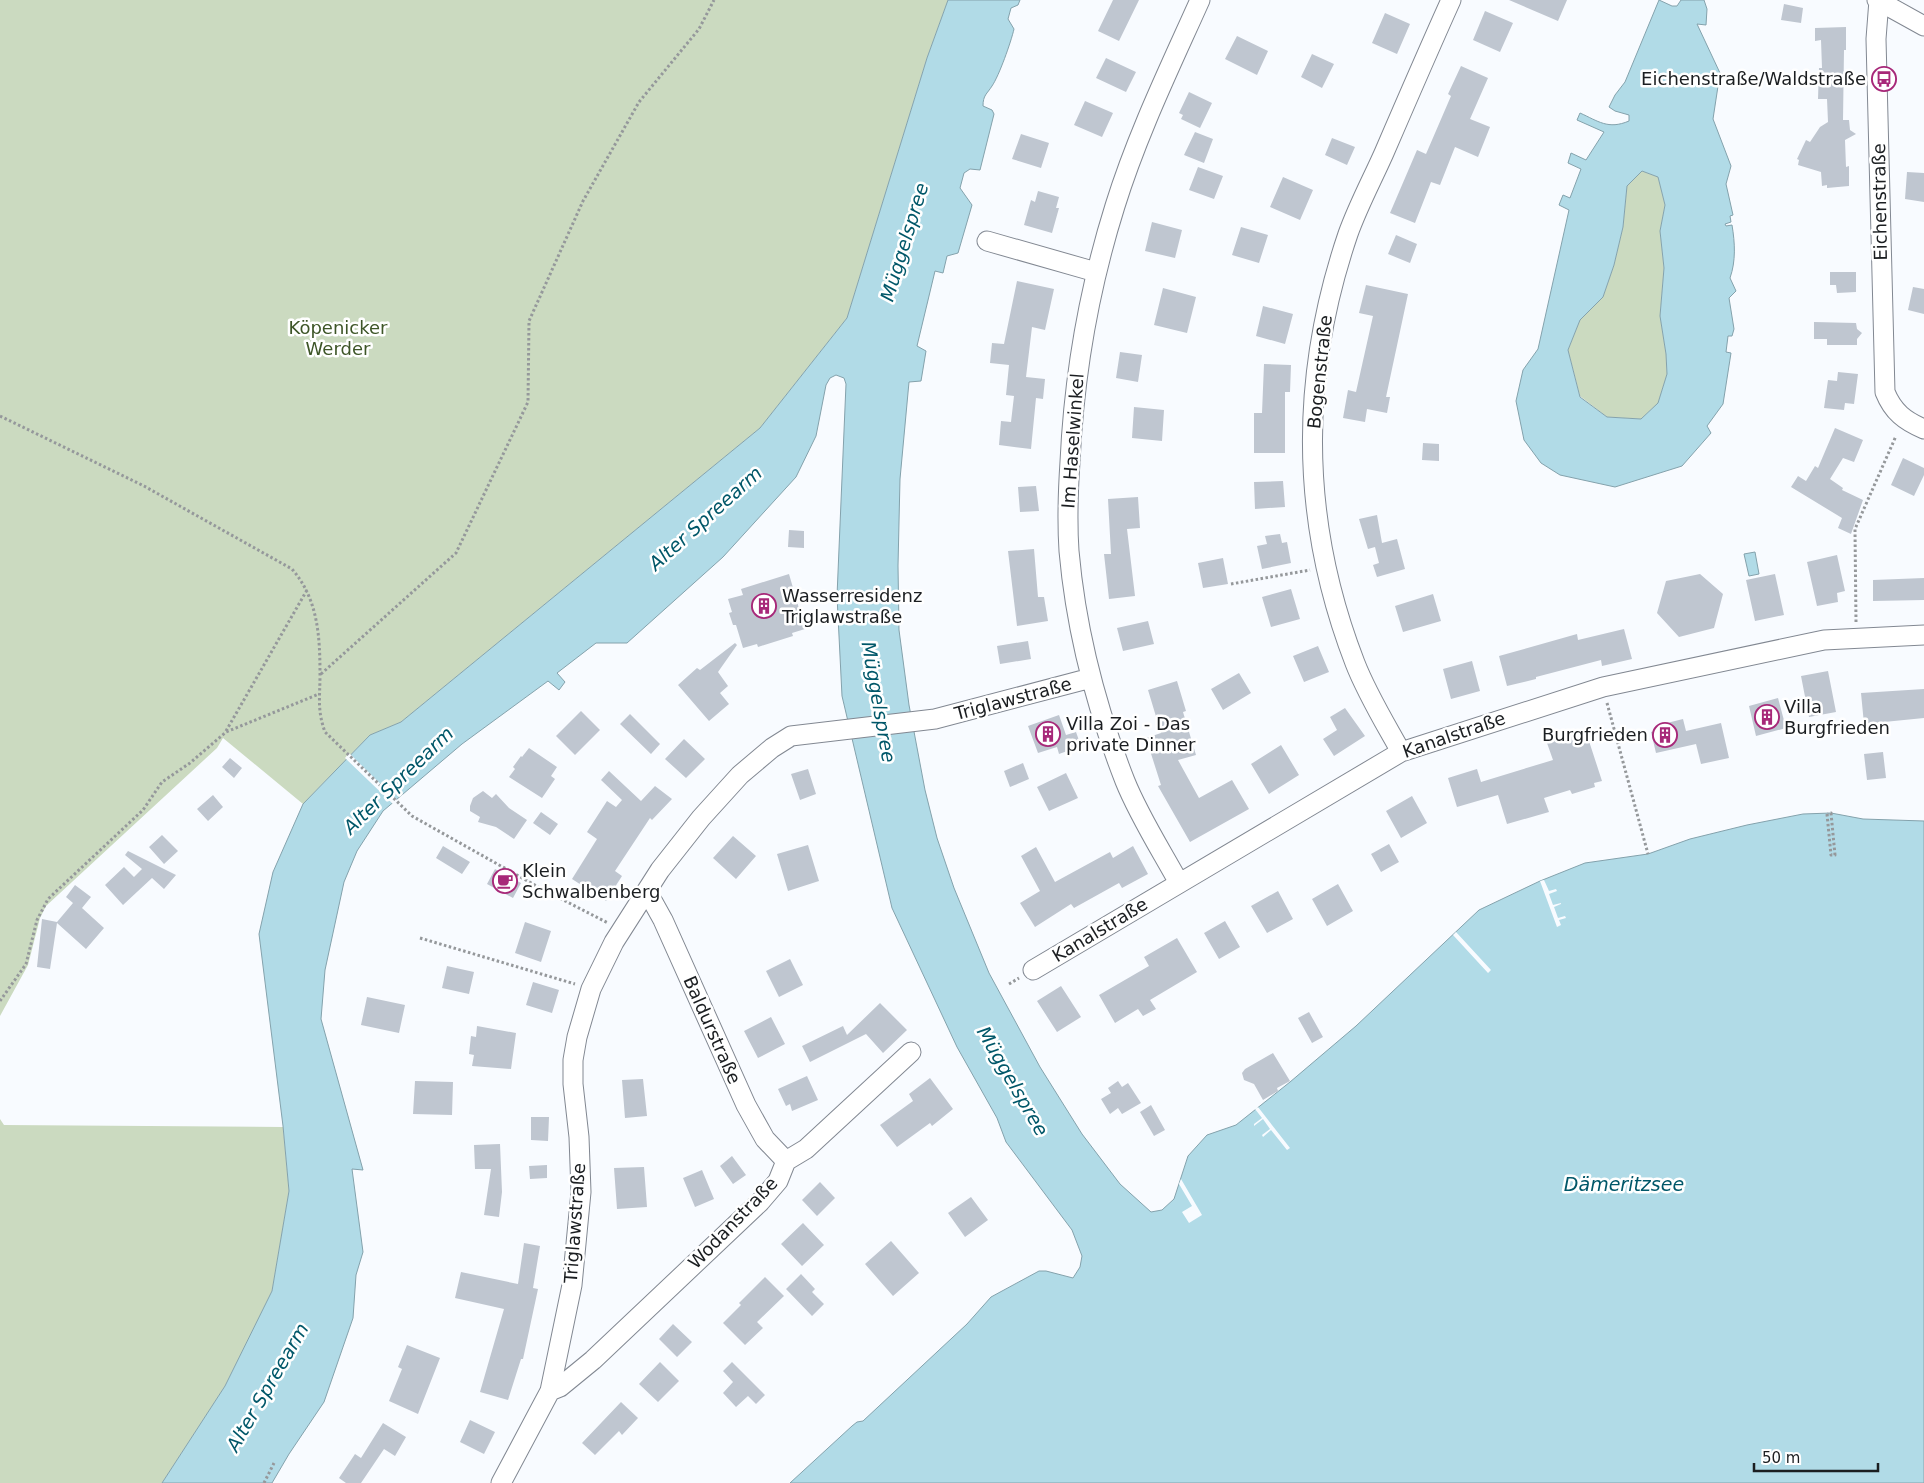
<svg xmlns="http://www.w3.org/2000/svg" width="1924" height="1483" viewBox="0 0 1924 1483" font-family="'DejaVu Sans',sans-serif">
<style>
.green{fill:#cbdac0}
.water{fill:#b1dbe7;stroke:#84a2ac;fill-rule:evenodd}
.pier{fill:#f8fbff}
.building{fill:#bfc6d0}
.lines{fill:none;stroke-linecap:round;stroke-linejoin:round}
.minor-casing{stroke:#828892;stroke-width:21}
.path{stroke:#95989b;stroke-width:3;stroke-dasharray:2.5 2.5;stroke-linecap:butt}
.minor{stroke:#fff;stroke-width:19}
.labels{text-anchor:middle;stroke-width:5;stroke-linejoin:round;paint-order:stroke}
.poi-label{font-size:18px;fill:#1b1e21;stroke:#fff;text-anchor:start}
.street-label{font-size:18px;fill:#1b1e21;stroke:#fff}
.park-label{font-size:18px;fill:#3d5527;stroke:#fff}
.water-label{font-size:19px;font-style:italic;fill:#005769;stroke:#fff}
</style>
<rect width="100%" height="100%" fill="#f8fbff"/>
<path class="green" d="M0 0H948L927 58 847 318 760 428 401 722 370 735 303 804 223 738 217 748 46 906 40 918 28 965 0 1016Z
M1642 171 1658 177 1665 205 1660 231 1664 268 1660 316 1666 354 1667 374 1658 403 1641 419 1607 417 1580 396 1568 350 1580 320 1603 297 1614 265 1623 227 1627 186Z
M0 1119 4 1125 283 1127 289 1191 272 1291 225 1386 162 1483H0Z"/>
<path class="water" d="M948 0H1020L1018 5 1011 8 1008 19 1014 29C1011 42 999 76 992 86 987 94 983 95 983 106L992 110 994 114 980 170 970 169 964 173 960 188 972 205 958 253 947 256 943 273 935 271 917 346 926 351 921 381 909 382 900 479 898 566 899 630 909 705 925 790 937 838 954 888 989 973 1040 1067 1082 1134 1120 1184 1151 1212 1162 1210 1174 1199 1188 1156 1207 1135 1236 1125 1290 1082 1356 1026 1479 910 1540 881 1585 863 1648 854 1690 839 1747 825 1803 814 1831 813 1863 819 1924 821V1483H790L852 1426 857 1422 863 1421 967 1324 991 1297 1039 1271H1046L1073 1278 1080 1267 1082 1256 1072 1230 1006 1142 997 1118 957 1047 892 908 842 696 837 596 846 384 844 378 836 375 830 378 826 385 816 436 796 477 723 557 627 643H596L557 673 565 682 559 690 548 681 462 744 383 811 357 851 344 882 325 970 321 1019 363 1170 352 1169 363 1252 356 1275 353 1318 324 1402 289 1454 272 1483H162L225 1386 272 1291 289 1191 283 1126 259 934 273 872 303 804 370 735 401 722 760 428 847 318 927 58Z
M1659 0 1672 6H1677L1681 0H1704L1707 9 1706 25 1697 24 1720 73 1713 119 1731 166 1726 184 1733 215 1730 216 1731 222 1725 224 1726 226 1732 225C1735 243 1736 261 1730 278L1736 291 1729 298 1734 329 1732 336H1728L1726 352 1731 353 1723 404 1707 426 1711 433 1682 466 1615 487 1560 475 1541 463 1524 440 1516 401 1523 370 1538 349 1569 210 1559 205 1563 195 1570 198 1581 169 1568 163 1571 153 1586 160 1604 132 1577 120 1580 113C1598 121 1608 130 1629 121V115L1615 111 1609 107 1615 95 1625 82ZM1642 171 1658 177 1665 205 1660 231 1664 268 1660 316 1666 354 1667 374 1658 403 1641 419 1607 417 1580 397 1568 350 1580 320 1603 297 1614 265 1623 227 1627 186Z
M1755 552 1759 574 1749 576 1744 554Z"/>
<path class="pier" d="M349 753 398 801 394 805 345 758Z
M1544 880 1549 891 1556 889 1557 891 1549 894 1553 905 1561 903V904L1554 907 1558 918 1565 916 1566 918 1559 920 1561 925 1557 927 1540 881Z
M1456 932 1491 970 1488 973 1453 935Z
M1258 1107 1290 1148 1287 1150 1271 1130 1263 1137 1262 1135 1270 1129 1263 1119 1254 1126V1124L1262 1118 1255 1109Z
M1181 1179 1202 1215 1189 1223 1182 1212 1192 1206 1179 1184Z"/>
<path class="building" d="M1113 0H1139L1119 41 1098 31Z
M1509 0H1567L1558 21Z
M1784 4 1803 8 1801 23 1781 20Z
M1485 11 1513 23 1500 52 1473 40Z
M1385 13 1410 24 1397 54 1372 43Z
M1846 27V50H1844L1843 120H1849L1850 130 1856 134 1845 140 1846 167 1849 166V186L1827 188V185L1822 186 1821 172 1798 165 1799 160 1797 159 1806 140 1810 142 1820 127 1828 122 1827 99H1818L1819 68H1822L1821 40 1815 41V28Z
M1237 36 1268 51 1257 75 1225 59Z
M1312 54 1334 64 1322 88 1301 77Z
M1106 58 1136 72 1126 92 1096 78Z
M1461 66 1488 78 1470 119 1490 127 1478 157 1455 147 1440 185 1431 182 1415 223 1390 213 1417 150 1426 154 1451 96 1448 94Z
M1189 92 1212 103 1200 128 1181 119 1183 115 1179 113Z
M1085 101 1113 113 1102 137 1074 125Z
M1195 132 1213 139 1204 163 1184 155Z
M1021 134 1049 143 1041 168 1012 159Z
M1332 138 1355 147 1347 165 1325 155Z
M1198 167 1223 176 1214 199 1189 190Z
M1907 172 1924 173V202L1905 199Z
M1283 177 1313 190 1300 220 1270 207Z
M1038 191 1059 197 1056 208H1059L1052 233 1024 225 1031 200 1035 202Z
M1152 222 1182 230 1175 258 1145 251Z
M1241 227 1268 235 1259 263 1232 255Z
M1396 235 1417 244 1410 263 1388 254Z
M1830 272H1856V292L1837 293 1836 285H1830Z
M1017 281 1054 289 1045 330 1032 327 1026 377 1045 379 1043 399 1036 398 1031 449 999 445 1001 421 1011 422 1014 396 1006 395 1009 365 990 363 992 343 1004 344Z
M1366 285 1408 294 1386 397H1390L1387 413 1367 409 1365 422 1343 418 1348 390 1356 392 1373 316 1359 313Z
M1913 287 1924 289V314L1908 310Z
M1163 288 1196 297 1187 333 1154 325Z
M1263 306 1293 314 1285 344 1256 336Z
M1814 322 1856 323 1857 329 1862 333 1857 339V345H1827V339H1814Z
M1120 352 1142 355 1138 382 1116 378Z
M1264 364 1291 365 1290 392H1285V453H1254V413H1262Z
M1838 372 1858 374 1854 404 1845 403 1844 410 1824 408 1828 380 1837 381Z
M1134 407 1164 410 1162 441 1132 438Z
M1835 428 1863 440 1854 462 1843 458 1830 479 1843 488 1842 490 1863 500 1851 534 1838 528 1842 518 1791 487 1798 476 1806 481 1815 466 1818 468Z
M1423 443 1439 444V461L1422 460Z
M1903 458 1924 468V475L1914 496 1891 485Z
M1283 481 1285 507 1255 509 1254 482Z
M1036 486 1039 511 1020 512 1018 487Z
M1138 497 1140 528 1127 529 1135 596 1109 599 1104 554H1111L1108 499Z
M1377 515 1382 543 1397 539 1405 569 1377 577 1373 565 1379 563 1375 547 1368 549 1359 519Z
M789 530 804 531V548L788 547Z
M1280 534 1282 543 1287 542 1291 563 1262 569 1257 546 1267 544 1265 536Z
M1034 549 1038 597H1044L1048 621 1017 626 1008 551Z
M1837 555 1845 591 1837 593 1838 602 1817 606 1807 562Z
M1223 558 1228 584 1203 588 1198 563Z
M789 574 805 629 792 633 793 636 758 647 757 644 743 648 736 625H733L729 613 732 612 728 599 743 595 741 589Z
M1700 574 1723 594 1714 628 1679 637 1657 613 1666 581Z
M1775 574 1784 615 1755 621 1746 580Z
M1924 578V600L1873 601V580Z
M1291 589 1300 619 1271 627 1262 597Z
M1433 594 1441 621 1403 632 1395 606Z
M1148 621 1154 644 1123 651 1117 628Z
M1624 629 1632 659 1602 666 1601 660 1536 677V679L1507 686 1499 656 1577 634 1578 640Z
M1028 641 1031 659 1000 664 997 646Z
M735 643 737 645 718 672 728 686 720 693 729 704 709 721 678 685 697 668 700 670Z
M1318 646 1329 672 1304 682 1293 656Z
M1472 661 1480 691 1451 699 1443 669Z
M1828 671 1836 712 1809 717 1801 676Z
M1239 673 1251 693 1223 710 1211 689Z
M1177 681 1186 711 1183 712 1196 755 1178 760 1199 798 1232 780 1249 809 1190 842 1158 786 1161 785 1146 738 1161 733 1148 690Z
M1924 689V718L1864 724 1861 693Z
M1778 698 1786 728 1756 736 1749 706Z
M1345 708 1365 736 1334 756 1323 739 1337 730 1330 717Z
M581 711 600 730 575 755 556 736Z
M630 714 660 744 651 754 620 724Z
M1059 715 1066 735 1076 732 1081 746 1059 754 1057 747 1038 753 1028 726Z
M1683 719 1686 731 1721 723 1729 758 1701 764 1696 744 1656 753 1651 732 1660 730 1659 725Z
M1571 735 1574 742 1588 738 1602 781 1594 783 1595 787 1572 794 1570 790 1544 798 1549 812 1507 824 1498 795 1457 807 1448 778 1477 769 1481 782 1553 760 1547 743Z
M684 739 705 759 686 778 665 759Z
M1281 745 1299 775 1269 794 1251 764Z
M529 748 557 767 551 776 555 779 542 798 509 777 515 769 513 767 521 756 522 757Z
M1883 752 1886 778 1867 780 1864 754Z
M230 758 242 768 234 778 222 767Z
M1023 763 1029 779 1010 787 1004 771Z
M808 769 816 794 800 800 791 774Z
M609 771 641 801 655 786 672 799 652 820 650 818 615 871 622 876 606 901 572 879 597 839 587 832 607 801 616 807 622 800 601 780Z
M1066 773 1078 798 1049 811 1037 787Z
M483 791 492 798 496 794 509 808 527 820 514 839 496 827 478 822 480 817 470 811V806L473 798Z
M213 795 223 807 208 821 197 809Z
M1412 796 1427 823 1401 838 1386 811Z
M541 812 558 824 550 835 533 823Z
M162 835 178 851 164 864 149 847Z
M733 836 756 856 736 879 713 858Z
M1389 844 1399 862 1381 872 1371 854Z
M808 845 819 881 788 891 777 854Z
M443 846 470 862 462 874 436 858Z
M1133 846 1148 874 1122 888 1119 883 1074 908 1071 904 1035 927 1020 903 1040 891 1021 856 1036 847 1055 882 1110 852 1113 858Z
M128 851 176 875 164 889 152 878 123 905 105 885 124 867 134 877 142 869 125 855Z
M495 869 521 883 513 898 487 884Z
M1338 884 1353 911 1327 926 1312 899Z
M75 885 91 897 82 908 104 928 86 949 57 923 50 969 37 967 42 919 57 922 73 903 66 897Z
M1278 891 1293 919 1267 933 1251 906Z
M1225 921 1240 947 1219 959 1204 933Z
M525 922 551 931 541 962 515 953Z
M1177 938 1197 972 1150 1000 1156 1009 1143 1016 1138 1009 1115 1023 1099 995 1149 966 1144 957Z
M790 959 803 985 779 997 766 971Z
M447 966 474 972 469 994 442 988Z
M533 982 559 990 552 1013 526 1005Z
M1061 986 1081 1017 1057 1032 1037 1001Z
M367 997 405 1005 399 1033 361 1025Z
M880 1003 907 1030 883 1053 866 1034 810 1062 802 1046 843 1026 847 1035Z
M1309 1012 1323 1037 1312 1043 1298 1018Z
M771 1017 785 1044 758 1058 744 1031Z
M477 1026 516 1033 511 1069 472 1066 474 1055 469 1054 471 1036 476 1037Z
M1273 1053 1290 1081 1277 1088 1278 1091 1263 1100 1254 1084 1244 1080 1242 1073 1245 1069Z
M807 1076 818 1100 792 1111 790 1104 786 1106 778 1089Z
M930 1078 953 1109 932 1126 930 1123 897 1147 880 1125 913 1101 909 1094Z
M643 1079 647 1116 625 1118 622 1080Z
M415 1081 453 1082 452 1115 413 1114Z
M1118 1081 1122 1087 1128 1083 1141 1103 1122 1114 1118 1108 1110 1114 1101 1099 1111 1093 1108 1088Z
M1151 1105 1165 1130 1154 1136 1140 1112Z
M531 1117H549L548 1141 531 1140Z
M500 1144 502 1192 499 1217 484 1215 491 1169H475L474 1145Z
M732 1156 746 1175 733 1184 720 1166Z
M547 1165V1178L530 1179 529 1166Z
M644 1167 647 1207 617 1209 614 1168Z
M702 1170 714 1199 695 1207 683 1178Z
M820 1182 835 1198 817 1216 802 1200Z
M971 1197 988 1220 965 1237 948 1213Z
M803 1223 824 1245 802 1266 781 1244Z
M891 1241 919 1273 893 1296 865 1264Z
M524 1243 540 1246 533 1288 538 1289 523 1359H521L508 1400 480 1392 504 1309 455 1298 461 1272 518 1284Z
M801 1274 815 1289 812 1292 824 1304 812 1316 786 1289Z
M765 1277 784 1296 757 1322 763 1328 745 1345 723 1323 741 1305 739 1303Z
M673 1324 692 1342 677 1357 659 1339Z
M407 1345 440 1358 418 1414 389 1401 402 1369 398 1367Z
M660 1362 679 1381 658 1402 639 1384Z
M732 1362 765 1395 756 1404 748 1396 736 1407 723 1393 733 1382 723 1371Z
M621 1402 638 1418 622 1435 619 1431 595 1455 582 1443Z
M470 1420 495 1432 484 1454 460 1442Z
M383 1423 406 1437 395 1456 384 1449 361 1483H346L339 1478 355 1454 361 1458Z"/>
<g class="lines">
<defs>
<path id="minor" d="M1877 0 1924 26
M1879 0 1876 39 1885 392C1893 412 1905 421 1924 429
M987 241 1096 272
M1401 752C1385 723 1367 694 1355 663 1300 521 1299 378 1348 234 1358 206 1372 180 1384 153 1406 102 1428 51 1451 0
M1179 883C1161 850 1139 816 1125 781 1096 707 1076 630 1069 551 1067 521 1068 492 1070 462 1074 375 1089 289 1115 206 1137 135 1170 67 1200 0
M644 895 653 902 663 920 746 1105 765 1139 786 1161
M1033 970 1401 752 1603 687 1824 640 1924 635
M550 1391 560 1387 593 1360 760 1202 778 1181 786 1161 806 1149 911 1052
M501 1483 550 1391 572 1285 581 1192 579 1137 573 1084V1060L577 1037 591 989 614 942 660 870 701 818 740 775 772 748 791 736 935 719 1091 678"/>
</defs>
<use href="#minor" class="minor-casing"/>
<path class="path" d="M0 416 144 486 292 569C318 599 320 636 320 675 320 697 317 710 325 732L412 816 540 888 608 923
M1231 584 1310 570
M1856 622 1855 529 1896 436
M321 674 456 553 528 402 529 321 583 201 639 102 699 29 714 0
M1607 703 1648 854
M226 731 307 590
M1827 814 1831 855H1835L1831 813 1828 814
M420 938 575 984
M1009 984 1019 978
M0 1001 26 964 37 920 48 899 143 810 162 782 190 763 226 732 319 694
M264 1483 274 1463"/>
<use href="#minor" class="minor"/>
</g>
<defs>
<symbol id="bus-ring" viewBox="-11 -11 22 22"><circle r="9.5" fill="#fff" stroke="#a72879" stroke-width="1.5"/><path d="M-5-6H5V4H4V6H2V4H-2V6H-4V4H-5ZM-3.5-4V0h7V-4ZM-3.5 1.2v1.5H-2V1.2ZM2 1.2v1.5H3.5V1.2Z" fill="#a72879"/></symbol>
<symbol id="building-ring" viewBox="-11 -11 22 22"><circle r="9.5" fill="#fff" stroke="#a72879" stroke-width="1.5"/><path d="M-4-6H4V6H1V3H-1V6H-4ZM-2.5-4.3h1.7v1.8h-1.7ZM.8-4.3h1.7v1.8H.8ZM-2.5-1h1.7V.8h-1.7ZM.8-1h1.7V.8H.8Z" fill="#a72879"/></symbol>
<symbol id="cafe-ring" viewBox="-11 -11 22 22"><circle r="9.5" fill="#fff" stroke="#a72879" stroke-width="1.5"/><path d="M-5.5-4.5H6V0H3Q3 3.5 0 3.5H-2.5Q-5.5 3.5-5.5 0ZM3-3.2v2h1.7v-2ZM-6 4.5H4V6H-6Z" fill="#a72879"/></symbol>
</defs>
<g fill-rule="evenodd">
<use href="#bus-ring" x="1870" y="65" width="28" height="28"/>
<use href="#building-ring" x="750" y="592" width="28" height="28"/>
<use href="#building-ring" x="1753" y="703" width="28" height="28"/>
<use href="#building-ring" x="1034" y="720" width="28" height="28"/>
<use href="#building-ring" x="1651" y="721" width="28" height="28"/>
<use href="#cafe-ring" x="491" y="867" width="28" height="28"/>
</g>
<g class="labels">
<g class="poi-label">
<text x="1866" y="85" text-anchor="end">Eichenstraße/Waldstraße</text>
<text x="782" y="602">Wasserresidenz<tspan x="782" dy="21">Triglawstraße</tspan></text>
<text x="1784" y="713">Villa<tspan x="1784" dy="21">Burgfrieden</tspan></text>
<text x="1066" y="730">Villa Zoi - Das<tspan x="1066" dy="21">private Dinner</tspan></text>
<text x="1648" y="741" text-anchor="end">Burgfrieden</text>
<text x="522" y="877">Klein<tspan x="522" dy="21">Schwalbenberg</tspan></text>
</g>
<g class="street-label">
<text transform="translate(1880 202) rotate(-91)" y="6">Eichenstraße</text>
<text transform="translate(1320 372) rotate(-84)" y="6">Bogenstraße</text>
<text transform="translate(1073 441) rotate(-86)" y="6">Im Haselwinkel</text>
<text transform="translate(1013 699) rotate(-15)" y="6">Triglawstraße</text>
<text transform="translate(1454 735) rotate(-19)" y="6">Kanalstraße</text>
<text transform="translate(1100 930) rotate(-31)" y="6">Kanalstraße</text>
<text transform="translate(712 1030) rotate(66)" y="6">Baldurstraße</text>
<text transform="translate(575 1223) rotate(-86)" y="6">Triglawstraße</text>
<text transform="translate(733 1223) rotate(-46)" y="6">Wodanstraße</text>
</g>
<g class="park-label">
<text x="338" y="334">Köpenicker<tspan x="338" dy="21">Werder</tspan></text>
</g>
<g class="water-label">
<text transform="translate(904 242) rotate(-73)" y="7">Müggelspree</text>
<text transform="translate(705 518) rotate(-42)" y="7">Alter Spreearm</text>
<text transform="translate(879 702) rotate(80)" y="7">Müggelspree</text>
<text transform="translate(398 780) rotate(-44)" y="7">Alter Spreearm</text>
<text transform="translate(1013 1081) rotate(60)" y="7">Müggelspree</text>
<text x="1624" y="1191">Dämeritzsee</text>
<text transform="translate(267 1387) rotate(-60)" y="7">Alter Spreearm</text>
</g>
</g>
<path d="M1754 1463v8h124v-8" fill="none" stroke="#1b1e21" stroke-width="2.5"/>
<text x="1762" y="1463" font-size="15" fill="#1b1e21" stroke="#ffffff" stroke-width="4" paint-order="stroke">50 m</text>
</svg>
